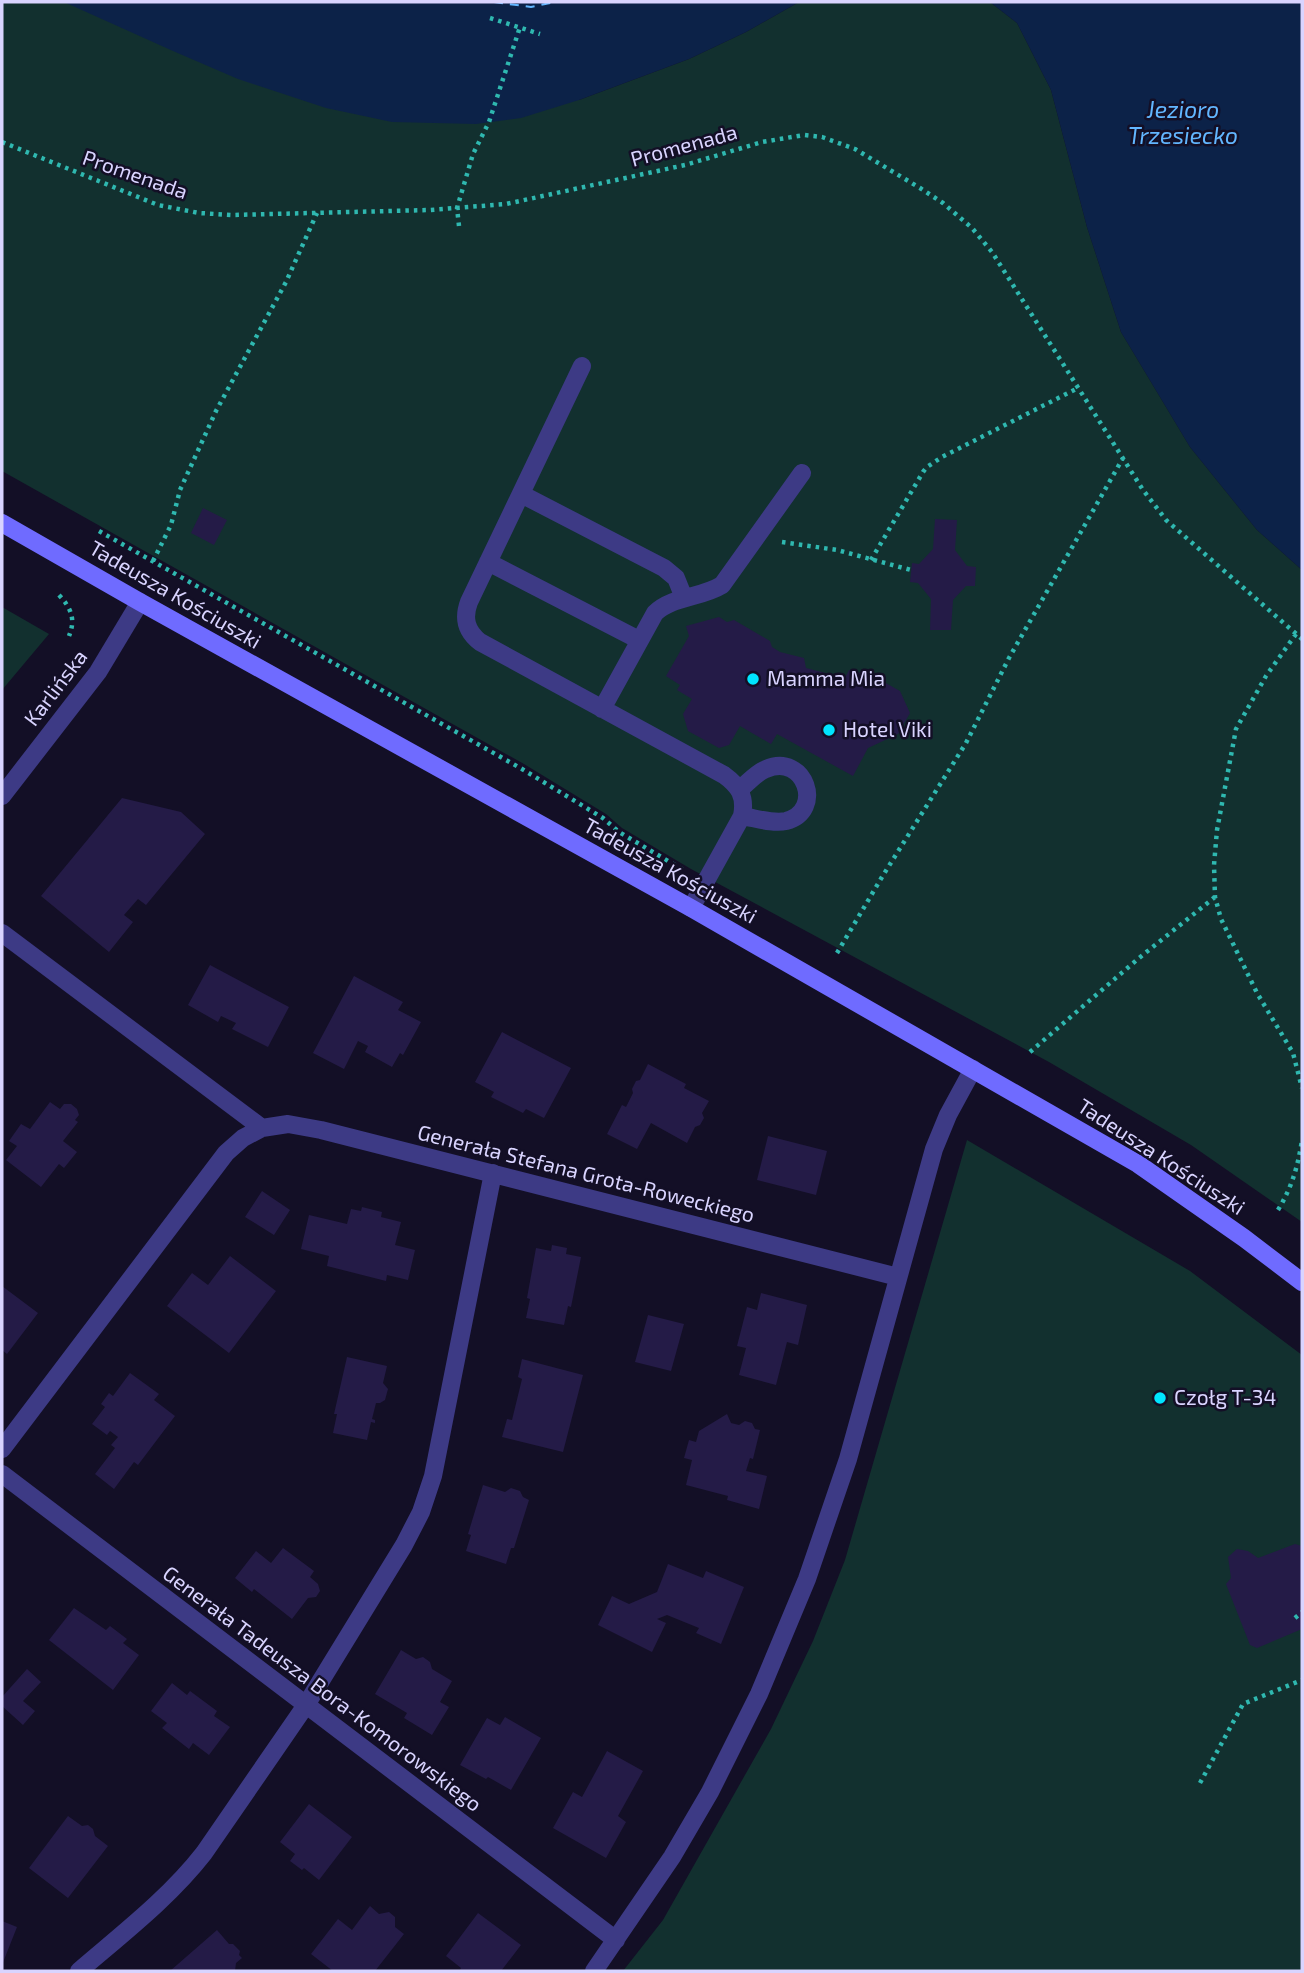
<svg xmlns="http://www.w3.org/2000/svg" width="1304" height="1973" viewBox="0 0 1304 1973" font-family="'Exo 2',sans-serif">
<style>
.green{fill:#12302f}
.water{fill:#0c2248}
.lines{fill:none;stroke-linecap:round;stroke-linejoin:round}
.ferry{stroke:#62b6ff;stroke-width:2;stroke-dasharray:9 7;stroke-linecap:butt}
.building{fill:#241b47}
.path{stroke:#2fb8b0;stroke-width:4.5;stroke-dasharray:3.5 5;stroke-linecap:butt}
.lane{stroke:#3d3a85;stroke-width:18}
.street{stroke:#3d3a85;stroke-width:18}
.secondary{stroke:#6f6bff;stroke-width:18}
.poi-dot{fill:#00e5ff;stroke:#130f26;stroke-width:2.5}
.labels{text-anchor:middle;stroke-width:5;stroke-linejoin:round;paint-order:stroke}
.street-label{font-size:21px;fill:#d9d4ff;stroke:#130f26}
.poi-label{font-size:21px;fill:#d9d4ff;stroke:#130f26;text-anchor:start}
.water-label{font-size:23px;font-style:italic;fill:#62b6ff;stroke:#130f26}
</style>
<rect width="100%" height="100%" fill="#130f26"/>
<path class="green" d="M2 2H306L579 100 689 59 746 32 799 2H990L1017 23 1051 90 1087 227 1121 332 1190 447 1257 530 1302 570V1222L1191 1145 1049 1062 691 869 622 828 606 814 524 764 2 471Z
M2 607 49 634 2 690Z
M967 1140 1190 1271 1302 1355V1971H623L663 1920 771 1729 813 1641 845 1560Z"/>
<path class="water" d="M64 2H799L746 32 689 59 579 100 521 118 476 124 392 122 326 108 238 79 173 51Z
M990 2H1302V570L1257 530 1190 447 1121 332 1087 227 1051 90 1017 23Z"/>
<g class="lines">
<path class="ferry" d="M494 2 531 7 555 2"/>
</g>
<path class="building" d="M203 508 227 520 214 545 191 533Z
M935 519 957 520 955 550 967 566 976 567 975 586H966L953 600 951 630H930L931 599 918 583 910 582 912 563 919 564 933 549Z
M719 617 727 622 734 620 770 641 772 647 780 652 804 658 806 668 845 678 849 670 875 677 900 691 910 713 898 734 868 748 853 776 777 734 771 744 740 726 729 745 719 748 688 731 683 714 692 699 677 690 680 685 666 676 689 636 686 626Z
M122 798 181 812 205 834 146 905 138 899 124 915 133 922 109 952 41 896Z
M210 965 289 1007 268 1047 232 1029 236 1023 221 1016 218 1022 188 1005Z
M354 976 403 1002 398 1010 421 1022 403 1055 400 1053 392 1067 365 1052 368 1046 358 1041 344 1069 313 1053Z
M502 1032 571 1068 544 1118 526 1109 523 1113 491 1097 494 1092 475 1082Z
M648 1064 686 1084 684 1088 709 1101 702 1113 704 1118 700 1125 695 1127 687 1143 651 1123 637 1149 607 1134 622 1105 626 1107 633 1093 632 1089 636 1081 640 1080Z
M50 1102 60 1109 64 1104H71L77 1109 79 1115 75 1120 78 1122 63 1141 77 1152 64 1168 59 1164 41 1187 6 1160 17 1146 9 1141 21 1124 30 1129Z
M768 1136 827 1151 816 1195 757 1180Z
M262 1191 290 1210 274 1235 245 1217Z
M362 1207 382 1212 381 1217 401 1222 395 1245 415 1250 408 1280 387 1275 386 1281 327 1266 329 1256 301 1249 309 1215 347 1224 351 1209 361 1211Z
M552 1245 567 1248 566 1254 581 1257 571 1307 568 1306 564 1325 526 1318 530 1299 527 1298 536 1248 551 1251Z
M230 1256 276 1291 229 1353 167 1306 192 1273 208 1285Z
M2 1286 38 1313 7 1354 2 1350Z
M761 1293 807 1305 798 1345 787 1342 776 1385 739 1375 746 1348 737 1346 747 1307 757 1310Z
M648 1315 684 1324 671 1371 635 1362Z
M347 1357 387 1366 383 1383 388 1389 385 1400 380 1403H376L372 1419 375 1420V1423L371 1422 367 1440 333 1433 337 1414H334Z
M522 1359 583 1375 563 1452 502 1437 507 1419 512 1420 522 1379 518 1377Z
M130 1373 159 1394 154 1400 175 1416 138 1465 134 1462 114 1489 95 1474 115 1448 111 1445 118 1437 110 1431 107 1435 92 1424 105 1407 101 1404 109 1393 113 1396Z
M727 1414 731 1423 739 1425 745 1421 752 1423 755 1429 760 1430 753 1459 750 1458 746 1471 767 1476 759 1509 727 1500 728 1496 686 1485 692 1460 684 1458 689 1440 696 1442 699 1431Z
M483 1485 505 1492 511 1488 520 1491 523 1497 529 1500 514 1548H511L506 1564 466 1551 471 1535 468 1534Z
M1295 1544 1302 1546V1629L1257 1648 1250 1645 1226 1584 1231 1578 1228 1557 1237 1549 1248 1551 1258 1558Z
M283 1548 314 1571 310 1577 318 1584 320 1591 316 1597 308 1598 292 1619 254 1589 252 1592 235 1578 256 1551 271 1563Z
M668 1564 703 1578 706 1571 744 1587 721 1644 696 1633 699 1628 667 1615 657 1619 666 1623 652 1652 598 1625 612 1596 629 1604 657 1592Z
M74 1608 106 1630 110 1626 127 1639 123 1643 139 1655 113 1690 49 1640Z
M401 1650 416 1659 423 1657 430 1662 432 1669 452 1681 440 1702 449 1707 432 1735 404 1718 407 1713 375 1694Z
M27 1669 41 1682 23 1701 35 1711 23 1725 2 1706V1697Z
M172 1683 187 1695 190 1691 217 1711 214 1716 230 1727 209 1755 193 1743 189 1749 162 1728 167 1723 151 1711Z
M505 1717 541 1738 511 1790 488 1777 486 1779 460 1765 487 1718 500 1725Z
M607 1751 643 1771 618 1816 626 1822 606 1858 553 1828 573 1792 582 1797Z
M309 1804 352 1837 319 1880 304 1868 302 1870 290 1861 295 1854 280 1842Z
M68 1816 82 1826 88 1825 93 1829 95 1836 108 1846 68 1898 29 1868Z
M370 1906 379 1914 389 1912 395 1917V1927L404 1934 375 1971H333L311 1954 338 1919 352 1930Z
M478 1913 521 1945 501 1971H461L460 1970 461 1968 446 1956Z
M2 1921 17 1927 2 1965Z
M217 1930 229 1944H233L240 1951 239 1955 242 1958 236 1963 235 1971H170Z"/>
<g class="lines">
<path class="path" d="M490 18 540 34
M2 142 158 205 199 213 232 215 430 210 506 204 685 165 762 142 804 135 822 137 855 149 920 188 943 203 972 228 992 252 1143 490 1166 520 1302 639
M459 226 457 208 473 154 489 122 520 27
M99 531 522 769 603 818 619 832 685 871
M782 542 837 550 911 570
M871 560 923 472 927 467 942 457 1078 388
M153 561 171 525 180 490 216 411 286 282 317 213
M59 595C71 608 76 619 69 636
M1296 634 1266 676 1236 729 1217 830 1214 865 1215 897 1221 919 1257 993 1293 1053 1302 1088
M837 953 882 877 966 743 1009 658 1123 458
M1030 1052 1139 958 1215 897
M1278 1210C1292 1187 1298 1166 1302 1140
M1295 1618 1302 1612
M1200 1783 1243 1704 1302 1680"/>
<path class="lane" d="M582 366 469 602C463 618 466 631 480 642L724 775C739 786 746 796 742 816L691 908
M521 494 664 568 676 578 684 598
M488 562 639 640
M602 709 655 613C673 596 701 598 722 585L802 473
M740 789C748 783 757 772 766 769 805 752 825 811 786 821 773 824 755 818 742 816"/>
<path class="street" d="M2 796 98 672 140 602
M2 933 262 1128 288 1124 321 1130 898 1277
M2 1449 226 1153 243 1138 262 1128
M2 1474 616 1940
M79 1971C122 1934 169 1898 204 1853L306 1705 404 1545 421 1512 433 1476 493 1173
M594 1971 672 1857 710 1792 759 1694 807 1579 848 1459 934 1149 948 1115 973 1069"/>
<path class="secondary" d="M2 523 140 602 691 908 1138 1164 1244 1238 1302 1282"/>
</g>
<g class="poi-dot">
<circle cx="753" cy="679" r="7"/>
<circle cx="829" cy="730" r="7"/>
<circle cx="1160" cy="1398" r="7"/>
</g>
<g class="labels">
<g class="street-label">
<text transform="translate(684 146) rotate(-15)" y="7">Promenada</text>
<text transform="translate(135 175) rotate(19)" y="7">Promenada</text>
<text transform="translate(175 595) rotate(30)" y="7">Tadeusza Kościuszki</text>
<text transform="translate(56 688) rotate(-53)" y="7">Karlińska</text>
<text transform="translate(670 871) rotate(29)" y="7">Tadeusza Kościuszki</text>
<text transform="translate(1161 1157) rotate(33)" y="7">Tadeusza Kościuszki</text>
<text transform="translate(586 1174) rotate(14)" y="7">Generała Stefana Grota-Roweckiego</text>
<text transform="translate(322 1689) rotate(37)" y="7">Generała Tadeusza Bora-Komorowskiego</text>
</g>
<g class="poi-label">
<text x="767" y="686">Mamma Mia</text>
<text x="843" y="737">Hotel Viki</text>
<text x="1174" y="1405">Czołg T-34</text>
</g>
<g class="water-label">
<text x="1183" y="118">Jezioro<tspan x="1183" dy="26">Trzesiecko</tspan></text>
</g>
</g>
<rect width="1304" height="1973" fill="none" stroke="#d9d4ff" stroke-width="7"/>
</svg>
